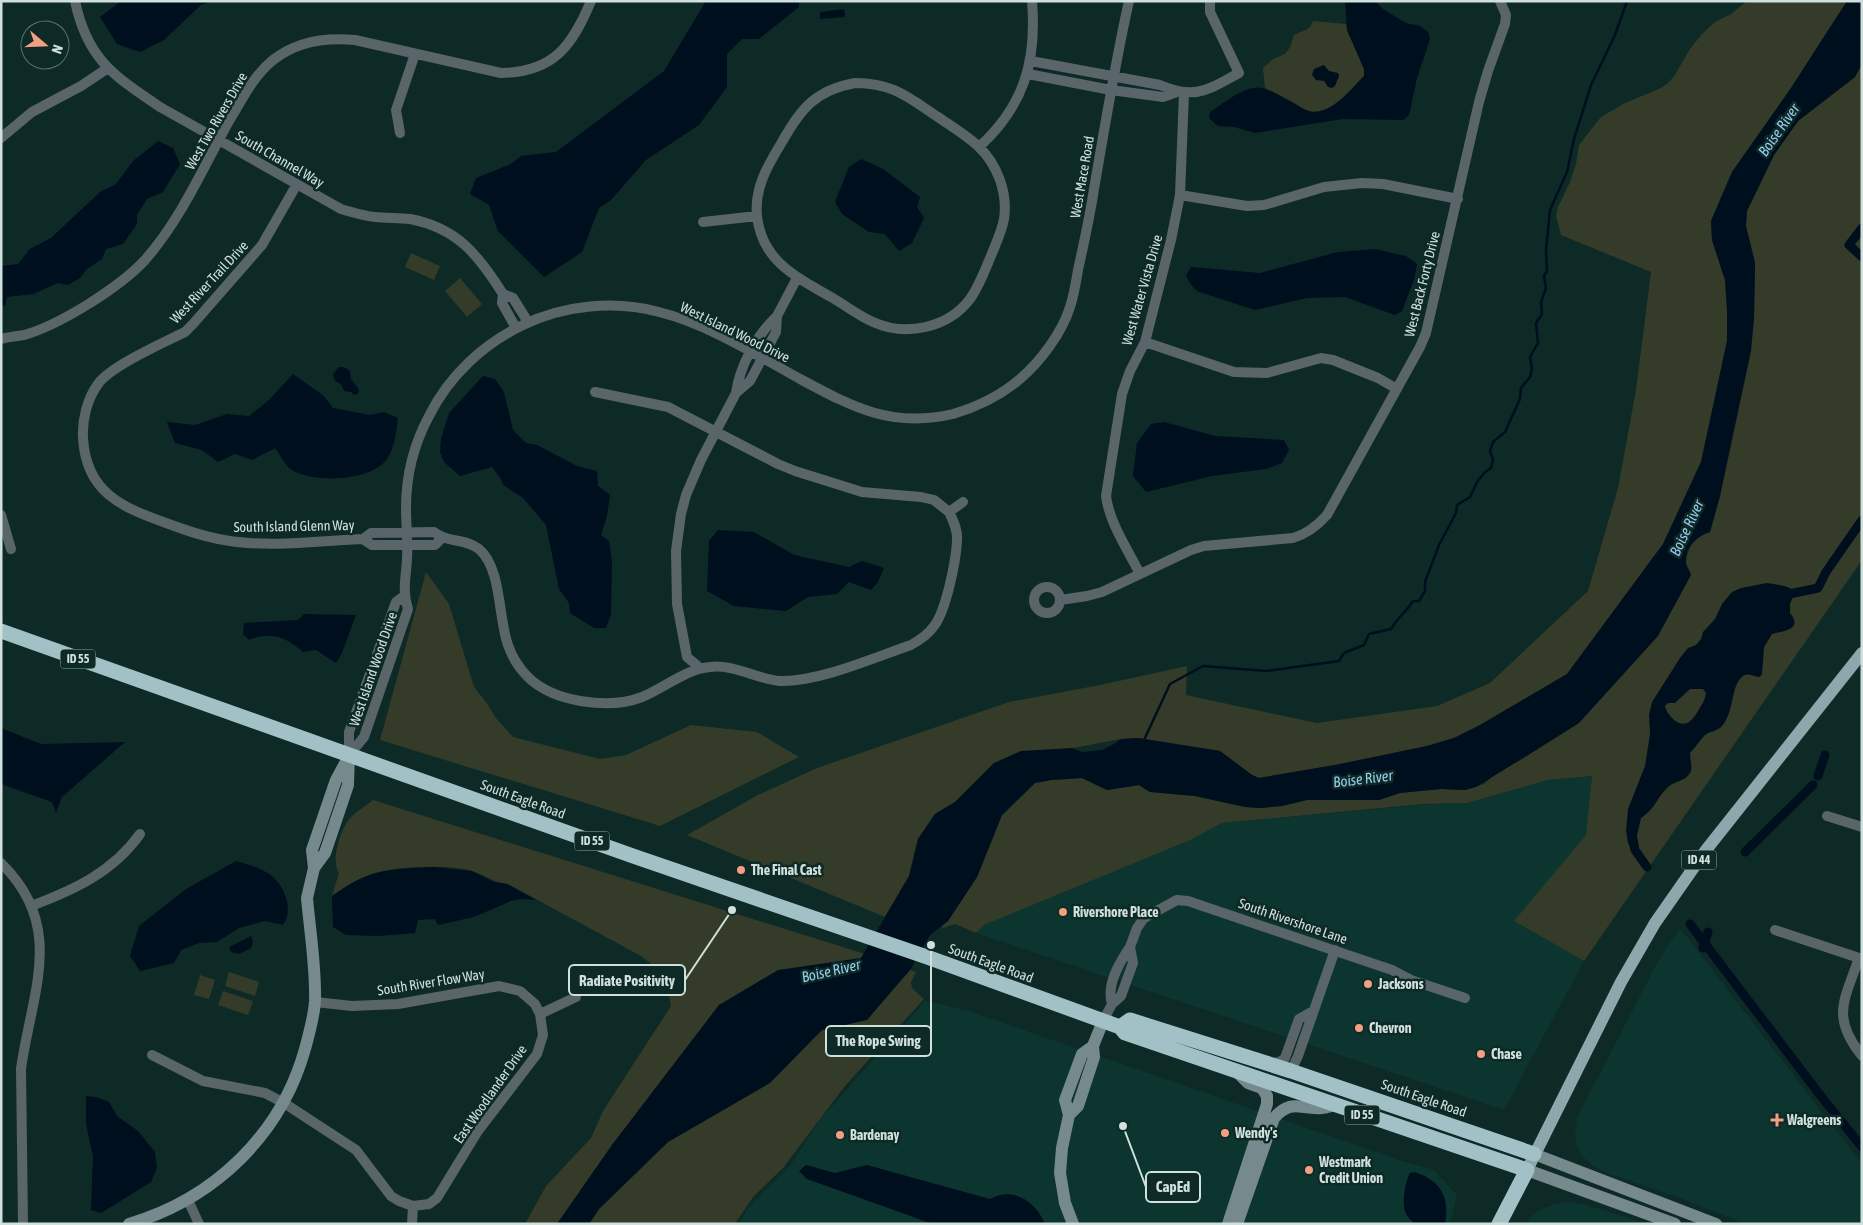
<svg xmlns="http://www.w3.org/2000/svg" width="1863" height="1225" viewBox="0 0 1863 1225" font-family="'Asap Condensed',sans-serif">
<style>
.built{fill:#0c352f}
.green{fill:#343c29}
.water{fill:#000f1d;fill-rule:evenodd}
.lines{fill:none;stroke-linecap:round;stroke-linejoin:round}
.stream{stroke:#000f1d;stroke-width:2.5}
.canal{stroke:#000f1d;stroke-width:9}
.street{stroke:#596568;stroke-width:10}
.secondary{stroke:#768a8e;stroke-width:12}
.primary{stroke:#8da7ac;stroke-width:12}
.highway{stroke:#a1c1c7;stroke-width:15}
.poi-dot{fill:#f39f82;stroke:#0d2a26;stroke-width:2}
.labels{text-anchor:middle;stroke-width:5;stroke-linejoin:round;paint-order:stroke}
.shield{fill:#0d2a26;stroke:#96a9a6;stroke-width:1}
.shield-label{font-size:12px;font-weight:bold;fill:#d0e0dd}
.street-label{font-size:14px;fill:#d0e0dd;stroke:#0d2a26}
.poi-label{font-size:14px;font-weight:bold;fill:#d0e0dd;stroke:#0d2a26;text-anchor:start}
.water-label{font-size:15px;font-style:italic;fill:#9acaed;stroke:#0d2a26}
.leader{fill:none;stroke:#d0e0dd;stroke-width:2}
.callout-dot{fill:#d0e0dd;stroke:#0d2a26;stroke-width:2}
.callout{fill:#0d2a26;stroke:#d0e0dd;stroke-width:2}
.callout-label{font-size:15px;text-anchor:middle;font-weight:bold;fill:#d0e0dd}
</style>
<rect width="100%" height="100%" fill="#0d2a26"/>
<path class="built" d="M1592 776 1586 835 1515 921 1584 961 1504 1110 976 933 984 925 1222 823 1421 805 1467 803 1548 780Z
M1680 928 1862 1164V1224H1745L1686 1200 1607 1173 1593 1166 1583 1157 1577 1146 1575 1135 1577 1118 1658 961Z
M925 1001 969 1011 1402 1161 1434 1170 1457 1195 1450 1224H738L749 1207 790 1166 820 1120Z
M1567 1202 1583 1204 1648 1224H1528L1530 1217 1541 1209 1553 1205Z"/>
<path class="green" d="M1747 1H1847L1791 88 1732 172 1711 221 1712 240 1725 280 1727 309V341L1701 462 1663 544 1567 674 1480 725 1454 738 1427 746 1335 765 1259 778 1252 775 1220 751 1138 738 1121 739 994 763 955 802 935 814 918 839 909 876 885 917 687 835 758 795 817 768 1009 702 1100 685 1187 666 1186 695 1317 723 1437 706 1490 683 1588 591 1618 488 1636 390 1651 272 1561 235 1556 216 1558 207 1570 182 1576 164 1579 145 1601 117 1625 103 1661 88 1668 83 1675 75 1690 49 1702 34 1715 22 1731 14Z
M1313 21 1346 24 1347 30 1364 69V76C1351 89 1331 116 1310 111 1303 110 1299 105 1293 102 1284 97 1274 93 1265 88L1263 68 1273 59 1285 54 1290 47 1294 35C1303 30 1309 32 1313 21Z
M1862 64V560L1584 961 1514 921 1586 835 1592 776 1548 780 1467 803 1423 804 1222 823 1190 840 984 925 976 933 955 924 943 928 942 926 948 921 977 877 1002 815 1035 783 1051 780 1082 778 1107 790 1139 785 1150 792 1195 796 1245 807 1260 808 1282 806 1307 800H1379L1400 793 1441 789 1465 790 1484 784 1493 776 1524 758 1579 723 1686 563C1688 547 1694 537 1710 532L1720 496 1754 319 1755 263 1746 226 1747 211 1774 155 1798 121 1855 77Z
M411 253 440 266 434 280 405 267Z
M460 278 482 304 467 317 445 291Z
M426 572 449 604 474 687 486 702 496 718 513 737 600 759 626 755 691 725 757 732 799 757 660 826 380 740Z
M373 800 865 954 861 959 719 1005 612 1145 557 1224H525L546 1186 591 1138 603 1111 671 1006 665 975 641 956 508 884C492 882 485 875 472 871 449 864 391 866 369 875 356 881 343 888 332 896L339 873C330 861 341 827 351 817 357 811 366 806 373 800Z
M910 970 916 972 911 982 912 988 924 999 845 1086 783 1168 753 1197 735 1224H589L599 1209 668 1142 761 1088 822 1030 853 1023 898 983Z
M229 972 259 982 255 996 225 986Z
M200 975 215 980 209 999 194 995Z
M223 991 253 1001 248 1015 218 1005Z"/>
<path class="water" d="M121 1H212L201 5 164 40 140 52 117 44 100 17Z
M706 1H799V7L759 39H742L727 54V87L699 125 646 160 611 200 599 208 582 252 544 277 498 231 489 205 470 194 476 178 511 164 521 156 556 152 664 71Z
M1345 1H1375L1384 10 1406 23 1420 26 1428 32 1430 39 1417 78 1409 115 1403 120 1343 119 1255 133 1234 127 1218 126 1209 118 1210 112C1223 104 1237 91 1253 88 1261 86 1268 90 1275 93 1284 97 1304 111 1312 112 1333 113 1351 89 1364 76V69L1347 30Z
M1847 1H1862V64L1855 77 1798 121 1774 155 1747 211 1746 226 1755 263 1754 319 1751 351 1720 496 1710 532C1697 536 1684 548 1686 563 1687 567 1690 571 1691 575L1658 636 1579 723 1476 787 1465 790 1441 789 1400 793 1379 800H1307L1282 806 1260 808 1245 807 1195 796 1150 792 1139 785 1107 790 1082 778 1051 780 1035 783 1002 815 977 877 948 921 930 935 910 970 867 1020 822 1030 770 1083 668 1142 599 1209 589 1224H557L612 1145 719 1005 778 970 861 958 909 876 918 839 935 814 955 802 994 763 1021 751 1072 748 1082 752 1102 750 1114 744 1121 739 1138 738 1220 751 1252 775 1259 778 1335 765 1427 746 1454 738 1480 725 1567 674 1663 544 1701 462 1727 341V309L1725 280 1712 240 1711 221 1732 172 1791 88Z
M844 9 845 17 820 19V12Z
M1324 65 1329 71 1338 73 1339 76 1335 86 1332 88 1328 87 1324 81 1316 80 1312 75 1314 69Z
M158 141 173 148 180 164 163 192 147 199 137 215V224L123 244 106 249 102 259 87 269 80 278 68 285 58 283 33 294 7 297 5 306H1V266L18 264 30 249 51 238 100 192 116 184 133 161Z
M861 159 883 169 920 197 917 207 924 218 912 243 899 251 885 234 869 232 842 214 835 202 849 167Z
M1375 249 1406 256 1417 264 1414 280 1402 311 1395 315 1345 297 1307 298 1255 310 1197 291 1189 282 1186 275 1191 267 1260 273 1338 252Z
M339 367H344L350 371 351 379 359 389 358 394 354 395 351 392 344 391 341 384 335 381 333 374Z
M293 374 324 396 333 408 370 415 384 412 398 418C396 432 395 447 387 459 370 482 314 483 292 470 285 466 280 454 275 448L252 460 235 454 218 462 202 450 175 443 167 422 195 425 227 414 249 416 269 400Z
M483 376 495 379 504 392 513 430 526 443 537 445 577 466 597 471 598 486 610 495 607 516 601 535 609 541 612 562 611 614 606 628H594L570 613 569 603 559 589 546 525 523 498 503 485 501 479 492 467 460 476 444 462 440 452 441 439 449 413Z
M1164 422 1215 436 1284 440 1289 450 1282 463 1266 469 1212 476 1146 492 1133 476 1137 443 1151 424Z
M718 530 754 532 794 555 849 567 862 561 884 568 878 582 871 590 849 582 837 594 808 597 786 611 734 606 707 591 709 541Z
M1767 583C1776 585 1789 585 1795 592L1790 604V613C1804 630 1782 631 1772 634L1764 647 1762 674 1760 677C1755 677 1750 673 1745 675 1730 682 1735 712 1722 726 1718 731 1710 731 1705 735 1700 740 1695 748 1690 753 1690 760 1693 768 1690 773 1685 782 1673 781 1667 788 1656 799 1655 809 1641 818L1636 840 1637 846 1632 852 1628 843 1626 831 1628 809 1645 766 1650 734 1649 715 1652 702 1680 658 1688 648 1696 645 1701 639 1703 632 1715 619 1722 604 1732 592 1741 588ZM1690 689H1703L1706 693C1705 701 1702 704 1698 711 1691 724 1682 729 1671 717 1668 713 1666 711 1665 706L1668 703H1675Z
M304 614 356 615 342 653 336 663 316 650 303 652C286 637 271 631 249 640L243 634 244 623 298 620Z
M1 728 41 744 125 742 62 797 56 813 52 802 1 784Z
M236 861C248 864 267 870 275 879 286 890 293 912 283 925L265 921 239 928 217 942 199 943 181 950 174 963 140 971 130 956 139 926 186 889Z
M434 867 472 871 494 882 507 884 536 900 521 899 511 901 474 917 438 925 435 919 418 920 415 933 378 936 346 935 333 927 332 896C343 888 357 879 370 875 390 868 414 868 434 867Z
M251 936 253 941 251 948 239 954 231 952 229 947Z
M86 1096 96 1097 109 1102 117 1116 138 1131 155 1152 157 1168 151 1182 101 1213 91 1210 93 1156 86 1124Z
M806 1165 835 1173 867 1165 990 1199C1012 1186 1036 1201 1045 1224H933L807 1179 799 1171Z
M1415 1172C1441 1181 1450 1197 1445 1224H1415C1412 1221 1408 1218 1406 1214 1401 1204 1405 1182 1410 1173Z"/>
<g class="lines">
<path class="stream" d="M1144 740 1170 684 1203 666 1266 671 1339 661 1344 653 1364 645 1369 634 1391 629C1398 617 1406 612 1413 601H1419L1425 591V582L1439 545 1456 513 1457 505 1470 497 1477 482 1484 473 1491 468 1493 460 1490 451 1493 442 1505 432 1520 399 1521 388 1530 377 1532 369 1530 357 1538 343 1536 323 1542 314 1541 302 1546 288 1544 276 1547 271 1546 250 1550 210 1567 172 1574 139 1591 85 1615 35 1627 1"/>
<path class="canal" d="M1862 228 1849 245 1862 257
M1786 599 1789 594 1818 588 1826 572 1862 520
M1818 776 1825 755
M1633 839 1635 850 1647 867
M1745 852 1813 785
M1690 924 1820 1095 1862 1147
M1703 948 1708 932"/>
<path class="street" d="M75 1C87 59 114 76 160 107L341 209C352 212 363 216 375 217 386 218 398 218 410 219 458 228 479 256 503 294
M1031 61 1160 85C1196 100 1207 90 1239 73L1210 12V1
M1028 74 1111 90 1163 97 1177 92
M855 83C893 83 908 97 938 117 951 126 966 135 978 146 997 164 1008 192 1004 219 1002 230 997 241 993 251 986 267 980 285 970 299 948 328 906 337 873 322 859 316 845 305 831 297 796 277 762 261 757 216 754 188 768 165 782 142 801 108 816 90 855 83Z
M400 133 396 110 415 54
M1 138 32 112 81 86 108 68
M979 147C1024 106 1037 61 1032 1
M297 184 262 245 193 324 185 332C163 343 111 366 98 384 87 399 82 420 83 438 86 492 121 507 166 523 185 530 204 537 224 540 268 548 318 541 363 539
M1180 195 1247 206 1264 205 1324 187 1362 183 1383 184 1458 199
M703 222 757 216
M777 316 797 278
M516 328 502 303 503 294 513 298 528 322
M1 339C9 337 16 336 24 335 60 325 120 287 145 260 181 219 203 168 229 121 242 100 253 76 273 60 297 41 325 37 355 40L501 73C554 72 572 46 591 1
M1145 342 1234 372 1267 373 1321 358 1333 360 1378 378 1397 389
M595 392 668 407 778 464 795 471 862 492 921 497 934 500 949 512 963 502
M1 515 11 549
M442 538 435 545H372L363 539 371 533 434 532C447 543 465 538 479 549 502 569 498 618 508 645 512 657 519 668 528 677 553 702 609 710 642 697 664 688 686 669 710 667 734 664 756 679 780 681 819 682 873 658 911 645 920 640 928 635 934 626 946 611 956 561 957 541 958 531 954 522 949 512
M1140 574C1128 550 1109 522 1106 496L1122 394 1130 371 1145 342 1171 240 1180 195 1184 93
M1034 600a13 13 0 1 1 26 0a13 13 0 1 1-26 0Z
M1060 600 1087 596 1102 592 1191 550 1204 546 1293 538C1307 534 1317 526 1327 515L1420 347 1426 333 1479 102 1488 71 1505 24 1506 15 1500 1
M700 668 687 657 677 604 676 551 681 514 686 495 701 460 736 393 750 381 776 332 777 316C756 336 740 365 736 393
M349 755 364 737 408 609C402 591 406 577 407 559 408 542 406 525 406 508 406 476 414 444 429 416 449 376 483 344 523 325 564 305 615 300 659 312 708 324 758 356 802 380 854 408 892 428 953 414 977 407 1000 396 1020 379 1040 362 1062 333 1070 307 1074 295 1076 282 1078 270 1084 243 1090 216 1094 189 1105 126 1115 63 1129 1
M349 755V732L396 602 404 596
M1827 816 1862 827
M1 863C67 927 31 994 21 1069L23 1224
M31 906C74 890 113 872 140 834
M1775 930 1862 959
M1130 947 1137 928 1144 918 1177 900 1188 901 1392 970 1411 980 1465 998
M1859 958C1844 1001 1831 1017 1862 1056
M315 1002 352 1006 398 1004 499 986 520 991 535 1004 540 1014
M1103 1021 1112 1004 1121 996 1133 963 1130 947C1119 963 1106 985 1112 1004
M152 1055 203 1081 265 1093 284 1103 356 1150 391 1196 399 1201 413 1206 429 1204 437 1198 478 1131 537 1054 543 1035 540 1014 576 997
M1270 1063 1280 1062 1285 1058 1299 1019 1313 1011
M1291 1071 1298 1056 1335 950
M188 1200 199 1224
M412 1224 413 1206"/>
<path class="secondary" d="M314 868 312 850 336 780 348 758
M1093 1046 1103 1021
M1069 1115 1078 1106 1094 1057 1093 1046 1082 1054 1065 1100 1069 1115 1062 1148 1060 1173 1065 1203 1073 1224
M1534 1154 1716 1224
M1527 1170 1675 1224
M129 1224C214 1199 281 1135 305 1049 309 1034 314 1017 315 1001 316 967 310 932 307 898L314 868 325 853 348 785 349 755
M1228 1224 1267 1104V1096L1262 1088 1248 1083 1239 1074
M1237 1224 1274 1118C1292 1098 1300 1110 1322 1108 1326 1108 1330 1106 1334 1105"/>
<path class="primary" d="M1527 1170 1621 982 1655 923 1706 850 1862 653"/>
<path class="highway" d="M1 631 633 856 927 957 1120 1027 1125 1033 1527 1170 1499 1224
M1120 1027 1130 1020 1291 1071 1534 1154"/>
</g>
<g class="poi-dot">
<circle cx="741" cy="870" r="5"/>
<circle cx="1063" cy="912" r="5"/>
<circle cx="1368" cy="984" r="5"/>
<circle cx="1359" cy="1028" r="5"/>
<circle cx="1481" cy="1054" r="5"/>
<path d="M1774.5 1112.5h5v5h5v5h-5v5h-5v-5h-5v-5h5z"/>
<circle cx="1225" cy="1133" r="5"/>
<circle cx="840" cy="1135" r="5"/>
<circle cx="1309" cy="1170" r="5"/>
</g>
<g class="labels">
<g class="shield">
<rect x="60.5" y="649.5" width="35" height="19" rx="4"/>
<rect x="574.5" y="831.5" width="35" height="19" rx="4"/>
<rect x="1681.5" y="850.5" width="35" height="19" rx="4"/>
<rect x="1344.5" y="1105.5" width="35" height="19" rx="4"/>
</g>
<g class="shield-label">
<text x="78" y="663">ID 55</text>
<text x="592" y="845">ID 55</text>
<text x="1699" y="864">ID 44</text>
<text x="1362" y="1119">ID 55</text>
</g>
<g class="street-label">
<text transform="translate(216 121) rotate(-60)" y="5">West Two Rivers Drive</text>
<text transform="translate(280 159) rotate(30)" y="5">South Channel Way</text>
<text transform="translate(1082 177) rotate(-80)" y="5">West Mace Road</text>
<text transform="translate(209 282) rotate(-47)" y="5">West River Trail Drive</text>
<text transform="translate(1422 284) rotate(-76)" y="5">West Back Forty Drive</text>
<text transform="translate(1142 290) rotate(-74)" y="5">West Water Vista Drive</text>
<text transform="translate(735 332) rotate(26)" y="5">West Island Wood Drive</text>
<text transform="translate(294 526) rotate(-1)" y="5">South Island Glenn Way</text>
<text transform="translate(373 669) rotate(-71)" y="5">West Island Wood Drive</text>
<text transform="translate(523 799) rotate(20)" y="5">South Eagle Road</text>
<text transform="translate(1293 921) rotate(19)" y="5">South Rivershore Lane</text>
<text transform="translate(991 963) rotate(20)" y="5">South Eagle Road</text>
<text transform="translate(431 982) rotate(-9)" y="5">South River Flow Way</text>
<text transform="translate(490 1094) rotate(-55)" y="5">East Woodlander Drive</text>
<text transform="translate(1424 1098) rotate(19)" y="5">South Eagle Road</text>
</g>
<g class="poi-label">
<text x="751" y="875">The Final Cast</text>
<text x="1073" y="917">Rivershore Place</text>
<text x="1378" y="989">Jacksons</text>
<text x="1369" y="1033">Chevron</text>
<text x="1491" y="1059">Chase</text>
<text x="1787" y="1125">Walgreens</text>
<text x="1235" y="1138">Wendy's</text>
<text x="850" y="1140">Bardenay</text>
<text x="1319" y="1167">Westmark<tspan x="1319" dy="16">Credit Union</tspan></text>
</g>
<g class="water-label">
<text transform="translate(1779 130) rotate(-55)" y="5">Boise River</text>
<text transform="translate(1687 528) rotate(-65)" y="5">Boise River</text>
<text transform="translate(1363 779) rotate(-7)" y="5">Boise River</text>
<text transform="translate(831 971) rotate(-13)" y="5">Boise River</text>
</g>
</g>
<path class="leader" d="M732 910L685 980M931 945L931 1041M1123 1126L1146 1187"/>
<g class="callout-dot">
<circle cx="732" cy="910" r="5"/>
<circle cx="931" cy="945" r="5"/>
<circle cx="1123" cy="1126" r="5"/>
</g>
<g class="callout">
<rect x="569" y="965" width="116" height="30" rx="5"/>
<rect x="826" y="1026" width="105" height="30" rx="5"/>
<rect x="1146" y="1172" width="54" height="30" rx="5"/>
</g>
<g class="callout-label">
<text x="627" y="986">Radiate Positivity</text>
<text x="878" y="1046">The Rope Swing</text>
<text x="1173" y="1192">CapEd</text>
</g>
<rect width="1863" height="1225" fill="none" stroke="#d0e0dd" stroke-width="5"/>
<g transform="translate(45 45) rotate(109)"><circle r="24" fill="#0d2a26" stroke="#5b736f"/>
<path d="M0-4L9 19L0 12L-9 19Z" fill="#f39f82"/>
<text y="-8" font-size="14" font-weight="bold" text-anchor="middle" fill="#d0e0dd">N</text>
</g>
</svg>
